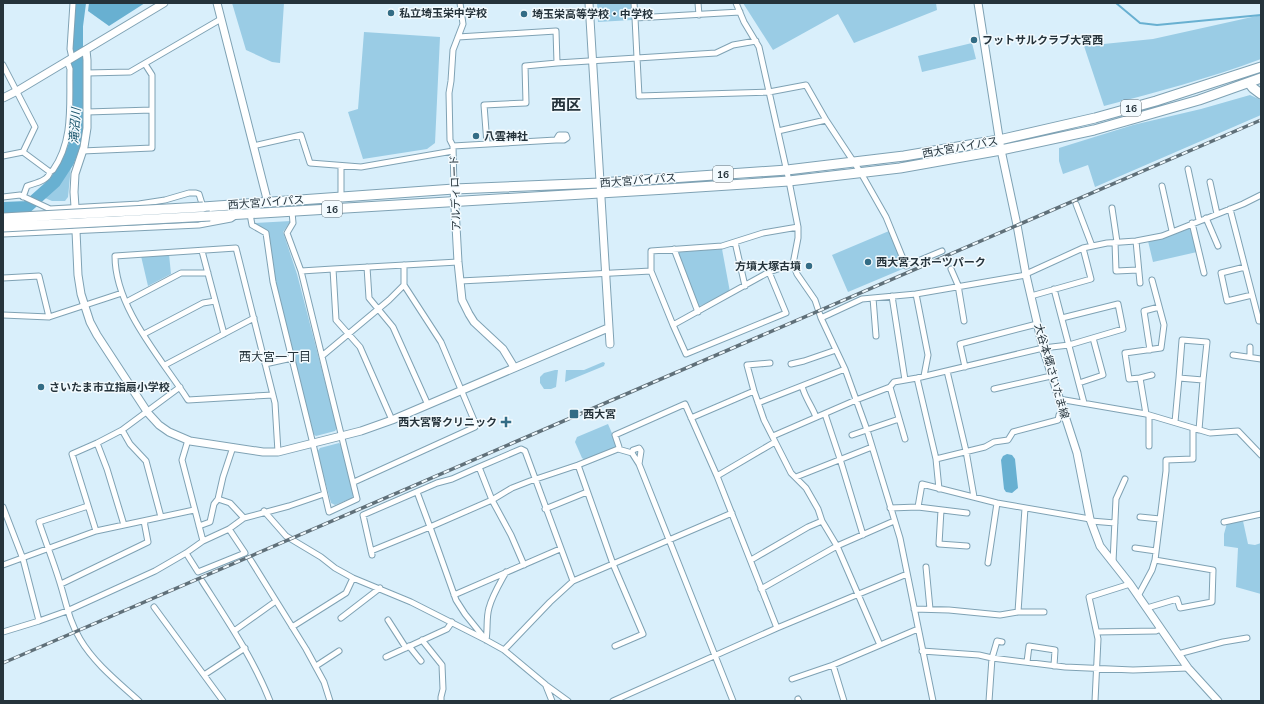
<svg xmlns="http://www.w3.org/2000/svg" width="1264" height="704" viewBox="0 0 1264 704" font-family="'Nunito Sans','Noto Sans JP',sans-serif">
<style>
.green{fill:#9acce5}
.water{fill:#68b0d1}
.lines{fill:none;stroke-linecap:round;stroke-linejoin:round}
.stream{stroke:#68b0d1;stroke-width:2}
.river{stroke:#68b0d1;stroke-width:12}
.street-casing{stroke:#7fa2b4;stroke-width:7}
.secondary-casing{stroke:#7fa2b4;stroke-width:9}
.highway-casing{stroke:#7fa2b4;stroke-width:11}
.street{stroke:#fff;stroke-width:5}
.secondary{stroke:#fff;stroke-width:7}
.highway{stroke:#fff;stroke-width:9}
.rail-casing{stroke:#607079;stroke-width:3.5}
.rail{stroke:#f2fafe;stroke-width:2;stroke-dasharray:6;stroke-linecap:butt}
.highway-bridge-casing{stroke:#7fa2b4;stroke-width:11;stroke-linecap:butt}
.highway-bridge{stroke:#fff;stroke-width:9}
.poi-dot{fill:#336c85;stroke:#f2fafe;stroke-width:1.5}
.labels{text-anchor:middle;stroke-width:3;stroke-linejoin:round;paint-order:stroke}
.shield{fill:#f2fafe;stroke:#626f76;stroke-width:1}
.shield-label{font-size:10px;font-weight:bold;fill:#25333b}
.poi-label{font-size:11px;font-weight:bold;fill:#25333b;stroke:#f2fafe;text-anchor:start}
.street-label{font-size:11px;fill:#25333b;stroke:#f2fafe}
.water-label{font-size:12px;font-style:italic;fill:#1d576e;stroke:#f2fafe}
.neighbourhood-label{font-size:12px;fill:#25333b;stroke:#f2fafe}
.district-label{font-size:15px;font-weight:bold;fill:#25333b;stroke:#f2fafe}
</style>
<rect width="100%" height="100%" fill="#d9effb"/>
<path class="green" d="M232 3H284L280 63 272 62 246 50Z
M597 3H631L632 20 598 22Z
M743 3H936L937 10 854 43 838 14 773 50Z
M1261 15V59C1210 78 1157 92 1104 106L1084 46 1153 39Z
M364 32 440 37 435 143 427 149 363 159 348 112 358 109Z
M972 43 976 59 922 72 918 56Z
M1250 95 1261 100V115L1095 187 1088 165 1063 174 1059 161V148L1133 125 1201 109Z
M71 166 68 197 65 201H52L45 198 59 183Z
M291 221 283 232 297 274 337 428 335 431 316 436 313 434 275 280 268 232 255 223Z
M1190 228 1197 252 1153 262 1148 241 1161 239Z
M889 231 905 268 848 292 832 255Z
M722 249 730 292 700 306H697L677 252Z
M169 254 171 274 148 286 141 256Z
M603 362 605 363 604 366 565 382 566 370H584Z
M555 370H558L556 387 551 389H544L540 383V377L544 373Z
M608 424 617 445 614 448 585 460 582 458 575 442 577 437Z
M339 443 342 446 354 494 352 498 335 505 331 503 317 452 320 448Z
M1243 521 1248 544 1255 545 1261 543V594L1236 587 1238 548 1224 546V534L1227 523Z"/>
<path class="water" d="M89 3H145L109 26 88 11Z
M1007 454 1012 455 1015 459 1018 488 1012 493 1006 492 1004 489 1001 460 1003 456Z"/>
<g class="lines">
<path class="stream" d="M1116 3 1140 23 1157 25 1261 15"/>
<path class="river" d="M3 208 27 207 55 182 68 162 75 144 77 129V26L80 3"/>
<defs>
<path id="street" d="M634 3 635 18
M698 3 699 15
M736 3 744 22 759 47 789 181 798 227V238L793 264 797 274 815 300 821 318 845 369 867 430 900 538 933 701
M458 37 556 31 557 63
M756 41 733 45 716 53 637 58 639 96 769 92 806 85 826 120 861 173 886 217 906 266 942 251
M72 58 70 49 73 3
M3 65 35 127 23 152 3 156
M87 73 130 72 221 19
M87 112 152 110
M778 131 826 120
M487 144 484 105 526 103 525 66 557 63 637 58 635 18 740 12
M253 146 301 135 310 163 361 167 453 151
M453 146 556 140 559 135H566L567 138 564 140H556
M82 151 152 148V75L145 64
M23 152 50 172 53 170C74 140 69 104 70 69L67 61
M341 166V197
M1188 169 1199 220
M1210 182 1217 214
M1162 186 1172 231
M454 189 453 146 450 140 449 93 451 81 453 50 463 24 460 3
M3 197 20 195 50 209 139 204 165 200 189 193H196L199 194 203 207
M23 197 27 186C35 183 48 181 50 172
M1076 204 1092 246
M1112 208 1117 242
M1230 209 1259 321H1261
M292 212 293 223 287 233 301 271
M250 214 252 225 266 233 273 282 313 444 329 512 357 499 301 271 333 269
M1206 218 1218 246
M1192 223 1204 273
M3 234 199 225 231 219 234 217
M1136 241 1140 283
M735 242 745 286
M1115 242 1116 271 1138 270
M674 249 698 312
M202 251 224 334
M367 267 369 298 393 327 428 405
M1245 267 1221 273 1227 301 1252 295
M951 269 958 285 964 321
M651 271 673 325 769 272 793 264
M1026 274 1083 248 1107 243 1136 241 1162 236 1243 204 1261 195
M3 278 39 276 49 317
M460 281 651 271V251L722 246 763 233 798 227
M1054 289 1084 403
M916 294 928 355 924 376
M892 296 905 380
M1031 296 1091 279 1083 248
M873 298 876 336
M126 302 181 273H208
M3 315 49 317 122 293
M821 318 862 299 916 294 1026 275
M673 325 686 354 786 313 769 272
M144 334 203 303 215 301
M1250 347V357
M1150 350 1144 311 1159 307
M1233 355 1261 359
M322 356 389 300 404 285
M770 363 747 365 754 391 764 420 791 473 806 488 818 509 822 521 837 546 880 645
M265 364 292 358
M791 364 804 361 836 350
M165 365 254 318
M965 367 960 344 1037 324
M947 371 966 451 974 497
M917 378 936 459 939 489
M1140 378 1152 375
M1179 378 1182 340 1207 342 1203 380
M1079 383 1103 375 1093 338
M802 386C805 398 812 406 816 417
M890 387 905 439
M994 389 1051 376
M273 395 188 400C161 358 115 308 115 256L236 248 275 403 278 452
M1059 399 1146 414 1210 433 1238 431 1261 455
M758 403 845 369
M825 414 840 459 863 535
M1146 414 1140 378 1129 379 1125 353 1161 348 1164 325 1152 280
M1149 415V446
M691 418 754 391
M392 420 360 347 336 320 333 269 458 262
M1175 422 1179 378 1203 380 1199 430
M122 430 130 444 146 461 161 517
M852 435 899 419
M773 436 856 400 890 387 894 382 917 378 1043 348 1069 345 1123 329 1118 304 1062 318
M188 440 182 460 203 541
M97 443 107 469 124 525
M618 449 632 453
M936 459 985 447 994 442 1008 440 1013 432 1058 420 1059 415 1063 413
M639 464 641 451 639 448 633 450 632 453 639 464 733 701
M578 465 613 564 643 634 615 646
M717 476 775 442
M796 477 872 447
M354 482 475 427 476 425 441 342 404 285V265
M218 499 223 477 233 447
M88 506 39 522C46 543 54 563 60 583 66 602 69 621 80 639 94 663 118 682 139 701
M3 507 23 559 39 621
M918 507 922 484 997 503 1090 519
M890 508 918 507 967 513
M545 509 587 492
M941 510 939 544 967 546
M264 511 286 536 321 557 335 568 353 578 411 602 486 640 504 650 546 685 568 701
M1140 517 1160 519
M1091 521 1115 523
M1224 522 1261 514
M199 526 210 522 214 504 218 499 230 503 244 518
M96 531 72 454 97 443 122 430 180 387
M1135 548 1156 551
M371 551 430 527 417 492
M186 553 198 572 245 553 229 529
M372 555 363 515 437 483 452 479 479 467
M250 559 306 649 324 682 330 701
M751 560 808 527 822 521
M1113 562 1116 499 1125 479
M988 563 997 503
M3 565 96 531 194 510
M524 565 511 535 492 500 479 467 521 449 525 451 573 581
M926 567 930 609
M202 581C227 620 253 658 270 701
M61 584 148 542 144 521
M761 589 837 546 894 521
M454 595 560 549
M1138 596 1152 570 1155 560 1166 471V460L1193 459V428
M154 607 223 701
M1147 608 1177 599 1180 608 1212 602 1213 570 1155 560
M914 609 949 610 1000 615 1018 612H1044
M1018 612 1025 508
M341 618 380 588
M388 620 406 648
M292 627 346 593 353 578
M234 631 276 601
M3 632 39 621 67 611 155 571 186 553 203 541 229 529 244 518 289 506 324 494
M1097 632 1156 631 1161 629
M422 640 442 665 443 689 441 697V701
M486 640 465 614 456 600 430 527 492 500 512 488 530 481 578 465 618 449 619 447 615 435 685 404 717 476 777 628
M486 640C488 629 486 618 489 608 492 596 500 583 506 572
M409 646 421 661
M504 650 550 602 573 581 732 513
M922 651 979 655 992 658 1065 667 1133 670 1188 668
M1178 654 1223 642 1247 638
M386 657 447 629 452 622
M1027 662 1029 646 1055 650 1054 666
M833 665 844 701
M316 666 339 651
M204 675 245 648
M792 679 833 665 918 629
M546 686 552 701
M798 699 799 701
M613 701 777 628 907 574
M989 701 992 658 997 641 1002 642
M1095 701 1098 639 1089 597 1130 584"/>
<path id="secondary" d="M217 3 268 203
M589 3 610 344
M978 3 1001 150 1017 225 1026 275 1043 348 1077 453 1090 519 1094 530 1100 546 1130 584 1188 668 1218 701
M3 98 17 91 164 3
M454 189 458 262 462 300 469 314 474 322 503 349 514 367
M75 207 74 192 75 174 84 147 87 128V60L86 50
M76 231 78 275 81 294 90 322 97 335 148 413 159 425 169 432 190 441 263 452H278L361 431 392 420 608 328"/>
<path id="highway" d="M1249 83 1253 88 1261 94
M203 207 454 189 600 183 787 170 904 156 999 140 1095 118 1156 101 1261 67
M210 216 667 189 789 181 900 168 1001 150 1094 130 1199 100 1261 78"/>
</defs>
<use href="#street" class="street-casing"/>
<use href="#secondary" class="secondary-casing"/>
<use href="#highway" class="highway-casing"/>
<use href="#street" class="street"/>
<use href="#secondary" class="secondary"/>
<use href="#highway" class="highway"/>
<defs>
<path id="rail" d="M3 663 1261 120"/>
</defs>
<use href="#rail" class="rail-casing"/>
<use href="#rail" class="rail"/>
<defs>
<path id="highway-bridge" d="M3 218 203 207
M3 227 210 216"/>
</defs>
<use href="#highway-bridge" class="highway-bridge-casing"/>
<use href="#highway-bridge" class="highway-bridge"/>
</g>
<g class="poi-dot">
<circle cx="391" cy="13" r="4"/>
<circle cx="524" cy="14" r="4"/>
<circle cx="974" cy="40" r="4"/>
<circle cx="476" cy="136" r="4"/>
<circle cx="868" cy="262" r="4"/>
<circle cx="809" cy="266" r="4"/>
<circle cx="41" cy="387" r="4"/>
<rect x="569" y="409" width="10" height="10" rx="2"/>
<path d="M504 416h4v4h4v4h-4v4h-4v-4h-4v-4h4z"/>
</g>
<g class="labels">
<g class="shield">
<rect x="1121" y="100" width="20" height="16" rx="3"/>
<rect x="713" y="166" width="20" height="16" rx="3"/>
<rect x="322" y="201" width="20" height="16" rx="3"/>
</g>
<g class="shield-label">
<text x="1131" y="112">16</text>
<text x="723" y="178">16</text>
<text x="332" y="213">16</text>
</g>
<g class="poi-label">
<text x="399" y="17">私立埼玉栄中学校</text>
<text x="532" y="18">埼玉栄高等学校・中学校</text>
<text x="982" y="44">フットサルクラブ大宮西</text>
<text x="484" y="140">八雲神社</text>
<text x="876" y="266">西大宮スポーツパーク</text>
<text x="801" y="270" text-anchor="end">方墳大塚古墳</text>
<text x="49" y="391">さいたま市立指扇小学校</text>
<text x="583" y="418">西大宮</text>
<text x="497" y="426" text-anchor="end">西大宮腎クリニック</text>
</g>
<g class="street-label">
<text transform="translate(960 147) rotate(-10)" y="4">西大宮バイパス</text>
<text transform="translate(638 180) rotate(-4)" y="4">西大宮バイパス</text>
<text transform="translate(455 193) rotate(-92)" y="4">アルディロード</text>
<text transform="translate(266 202) rotate(-4)" y="4">西大宮バイパス</text>
<text transform="translate(1052 371) rotate(74)" y="4">大谷本郷さいたま線</text>
</g>
<g class="water-label">
<text transform="translate(75 126) rotate(-86)" y="4">滝沼川</text>
</g>
<g class="neighbourhood-label">
<text x="275" y="361">西大宮一丁目</text>
</g>
<g class="district-label">
<text x="566" y="110">西区</text>
</g>
</g>
<rect width="1264" height="704" fill="none" stroke="#25333b" stroke-width="8"/>
</svg>
